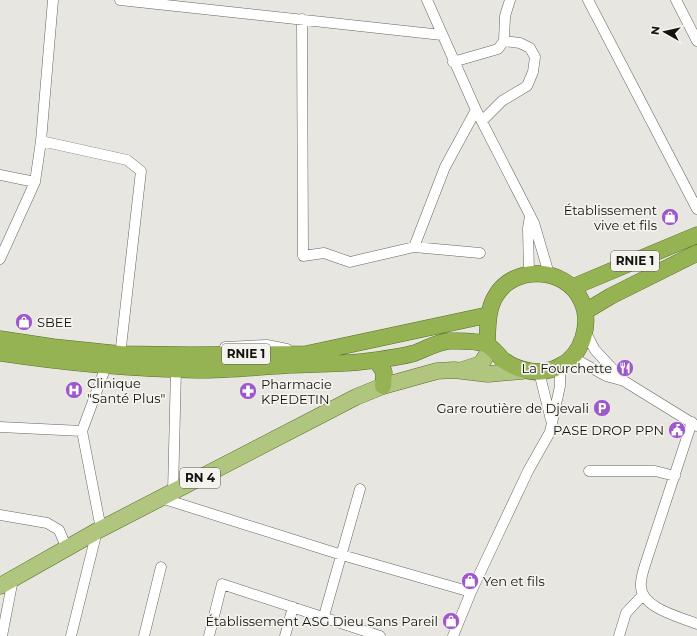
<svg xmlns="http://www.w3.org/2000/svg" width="697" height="636" viewBox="0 0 697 636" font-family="Montserrat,sans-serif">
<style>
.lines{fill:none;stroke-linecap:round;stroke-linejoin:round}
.minor-casing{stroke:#666560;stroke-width:11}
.primary-casing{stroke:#576f21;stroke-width:17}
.trunk-casing{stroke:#576f21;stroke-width:17}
.minor{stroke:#fff;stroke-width:10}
.primary{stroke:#b0c67f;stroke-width:16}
.trunk{stroke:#96b354;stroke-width:16}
.labels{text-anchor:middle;stroke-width:3.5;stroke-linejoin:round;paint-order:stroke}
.shield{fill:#f4f3ed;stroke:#565653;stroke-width:1}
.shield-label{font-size:12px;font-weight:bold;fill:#131311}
.poi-label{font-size:13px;fill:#131311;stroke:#f4f3ed;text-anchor:end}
</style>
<rect width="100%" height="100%" fill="#e7e6e0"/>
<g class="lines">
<defs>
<path id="minor" d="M120 0 442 35
M427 0 476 110 534 223 549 274
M588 0 697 209
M676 0 697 41
M302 19 303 256 324 253 350 262 414 247 480 253
M453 62 498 49 504 41 505 16 510 0
M482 121 502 101 527 86 533 72 535 57 530 48 520 43 504 41
M41 141 127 160 141 171 121 347
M0 175 35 182
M414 247 445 167 476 110
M0 259 35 182 41 141 53 0
M529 273 528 228 530 216
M586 333 595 350 624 381 697 426
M225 347 267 345 287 349
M572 357 606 376 624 381
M539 372 551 420
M692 422 645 565C643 572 640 580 641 587 642 608 680 617 697 624
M0 427 82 431
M589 471H655L675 476
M173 492 176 369
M161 498 342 555 471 592
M0 515 47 523 59 530 67 549
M101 529 82 431 106 366
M324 616 360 489
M2 636 13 579
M71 636 97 531
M144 636 161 567
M209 636 222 584 380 636
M285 636 293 607
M453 636 471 592 528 471 550 432 560 386V366
M619 636 626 613 642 596"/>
<path id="primary" d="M462 370 481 364 491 348
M0 586 97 531 356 397 383 386 437 371 454 370 488 374 522 371"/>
<path id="trunk" d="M573 287 697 235
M586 311 611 296 697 253
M0 339 53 347 120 354 190 355 306 354 488 315
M0 353C66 363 131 369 197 370 228 370 259 367 290 365 313 364 336 364 359 362 377 360 397 358 415 353 426 349 437 342 449 341 460 341 475 340 485 344 492 346 498 355 503 360 520 372 541 376 560 366 583 355 592 322 581 300 566 267 513 264 495 297 487 311 488 328 487 344
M376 360 384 372 383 386"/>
</defs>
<use href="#minor" class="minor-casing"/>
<use href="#primary" class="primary-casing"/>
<use href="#trunk" class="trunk-casing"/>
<use href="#minor" class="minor"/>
<use href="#primary" class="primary"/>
<use href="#trunk" class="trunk"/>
</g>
<defs>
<symbol id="shop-disc" viewBox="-11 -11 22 22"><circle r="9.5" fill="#9e58cc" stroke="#f4f3ed"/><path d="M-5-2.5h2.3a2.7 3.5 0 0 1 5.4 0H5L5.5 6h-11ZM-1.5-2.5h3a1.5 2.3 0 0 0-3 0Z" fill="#fff"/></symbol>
<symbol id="restaurant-disc" viewBox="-11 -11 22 22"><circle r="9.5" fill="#9e58cc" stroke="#f4f3ed"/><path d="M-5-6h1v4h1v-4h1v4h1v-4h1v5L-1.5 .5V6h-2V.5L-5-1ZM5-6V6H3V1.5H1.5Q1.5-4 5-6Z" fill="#fff"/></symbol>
<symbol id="hospital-disc" viewBox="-11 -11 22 22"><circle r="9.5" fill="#9e58cc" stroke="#f4f3ed"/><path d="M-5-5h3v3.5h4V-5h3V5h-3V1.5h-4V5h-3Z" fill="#fff"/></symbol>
<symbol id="pharmacy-disc" viewBox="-11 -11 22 22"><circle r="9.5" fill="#9e58cc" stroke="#f4f3ed"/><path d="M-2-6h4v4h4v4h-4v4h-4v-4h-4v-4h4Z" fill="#fff"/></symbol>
<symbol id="parking-disc" viewBox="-11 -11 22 22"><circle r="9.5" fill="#9e58cc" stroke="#f4f3ed"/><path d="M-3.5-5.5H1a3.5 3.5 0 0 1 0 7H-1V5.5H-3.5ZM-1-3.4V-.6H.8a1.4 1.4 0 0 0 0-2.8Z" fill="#fff"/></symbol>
<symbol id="civic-disc" viewBox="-11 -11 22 22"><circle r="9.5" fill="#9e58cc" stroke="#f4f3ed"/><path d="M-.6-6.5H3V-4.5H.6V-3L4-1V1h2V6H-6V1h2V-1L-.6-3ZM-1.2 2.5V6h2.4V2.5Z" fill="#fff"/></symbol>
</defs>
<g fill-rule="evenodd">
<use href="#shop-disc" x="660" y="207" width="20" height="20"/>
<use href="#shop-disc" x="14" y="312" width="20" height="20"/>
<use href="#restaurant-disc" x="615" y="358" width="20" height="20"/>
<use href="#hospital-disc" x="64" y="380" width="20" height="20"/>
<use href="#pharmacy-disc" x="238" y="381" width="20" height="20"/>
<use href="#parking-disc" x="592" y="398" width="20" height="20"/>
<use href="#civic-disc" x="667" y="420" width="20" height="20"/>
<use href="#shop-disc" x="460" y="571" width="20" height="20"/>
<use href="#shop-disc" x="441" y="611" width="20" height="20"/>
</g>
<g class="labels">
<g class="shield">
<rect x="611" y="251" width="48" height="20" rx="3"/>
<rect x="222" y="344" width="48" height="20" rx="3"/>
<rect x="180" y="468" width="40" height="20" rx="3"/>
</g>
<g class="shield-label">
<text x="635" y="265">RNIE 1</text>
<text x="246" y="358">RNIE 1</text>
<text x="200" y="482">RN 4</text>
</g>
<g class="poi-label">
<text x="657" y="215">Établissement<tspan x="657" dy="15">vive et fils</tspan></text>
<text x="37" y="327" text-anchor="start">SBEE</text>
<text x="612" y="373">La Fourchette</text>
<text x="87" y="388" text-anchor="start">Clinique<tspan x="87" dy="15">"Santé Plus"</tspan></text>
<text x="261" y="389" text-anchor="start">Pharmacie<tspan x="261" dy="15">KPEDETIN</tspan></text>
<text x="589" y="413">Gare routière de Djevali</text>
<text x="664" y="435">PASE DROP PPN</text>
<text x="483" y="586" text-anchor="start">Yen et fils</text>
<text x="438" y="626">Établissement ASG Dieu Sans Pareil</text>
</g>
</g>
<g transform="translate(665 32) rotate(278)" stroke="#f4f3ed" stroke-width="3" paint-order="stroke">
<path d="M0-3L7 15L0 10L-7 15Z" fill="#131311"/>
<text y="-6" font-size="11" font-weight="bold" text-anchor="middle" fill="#131311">N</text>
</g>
</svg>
